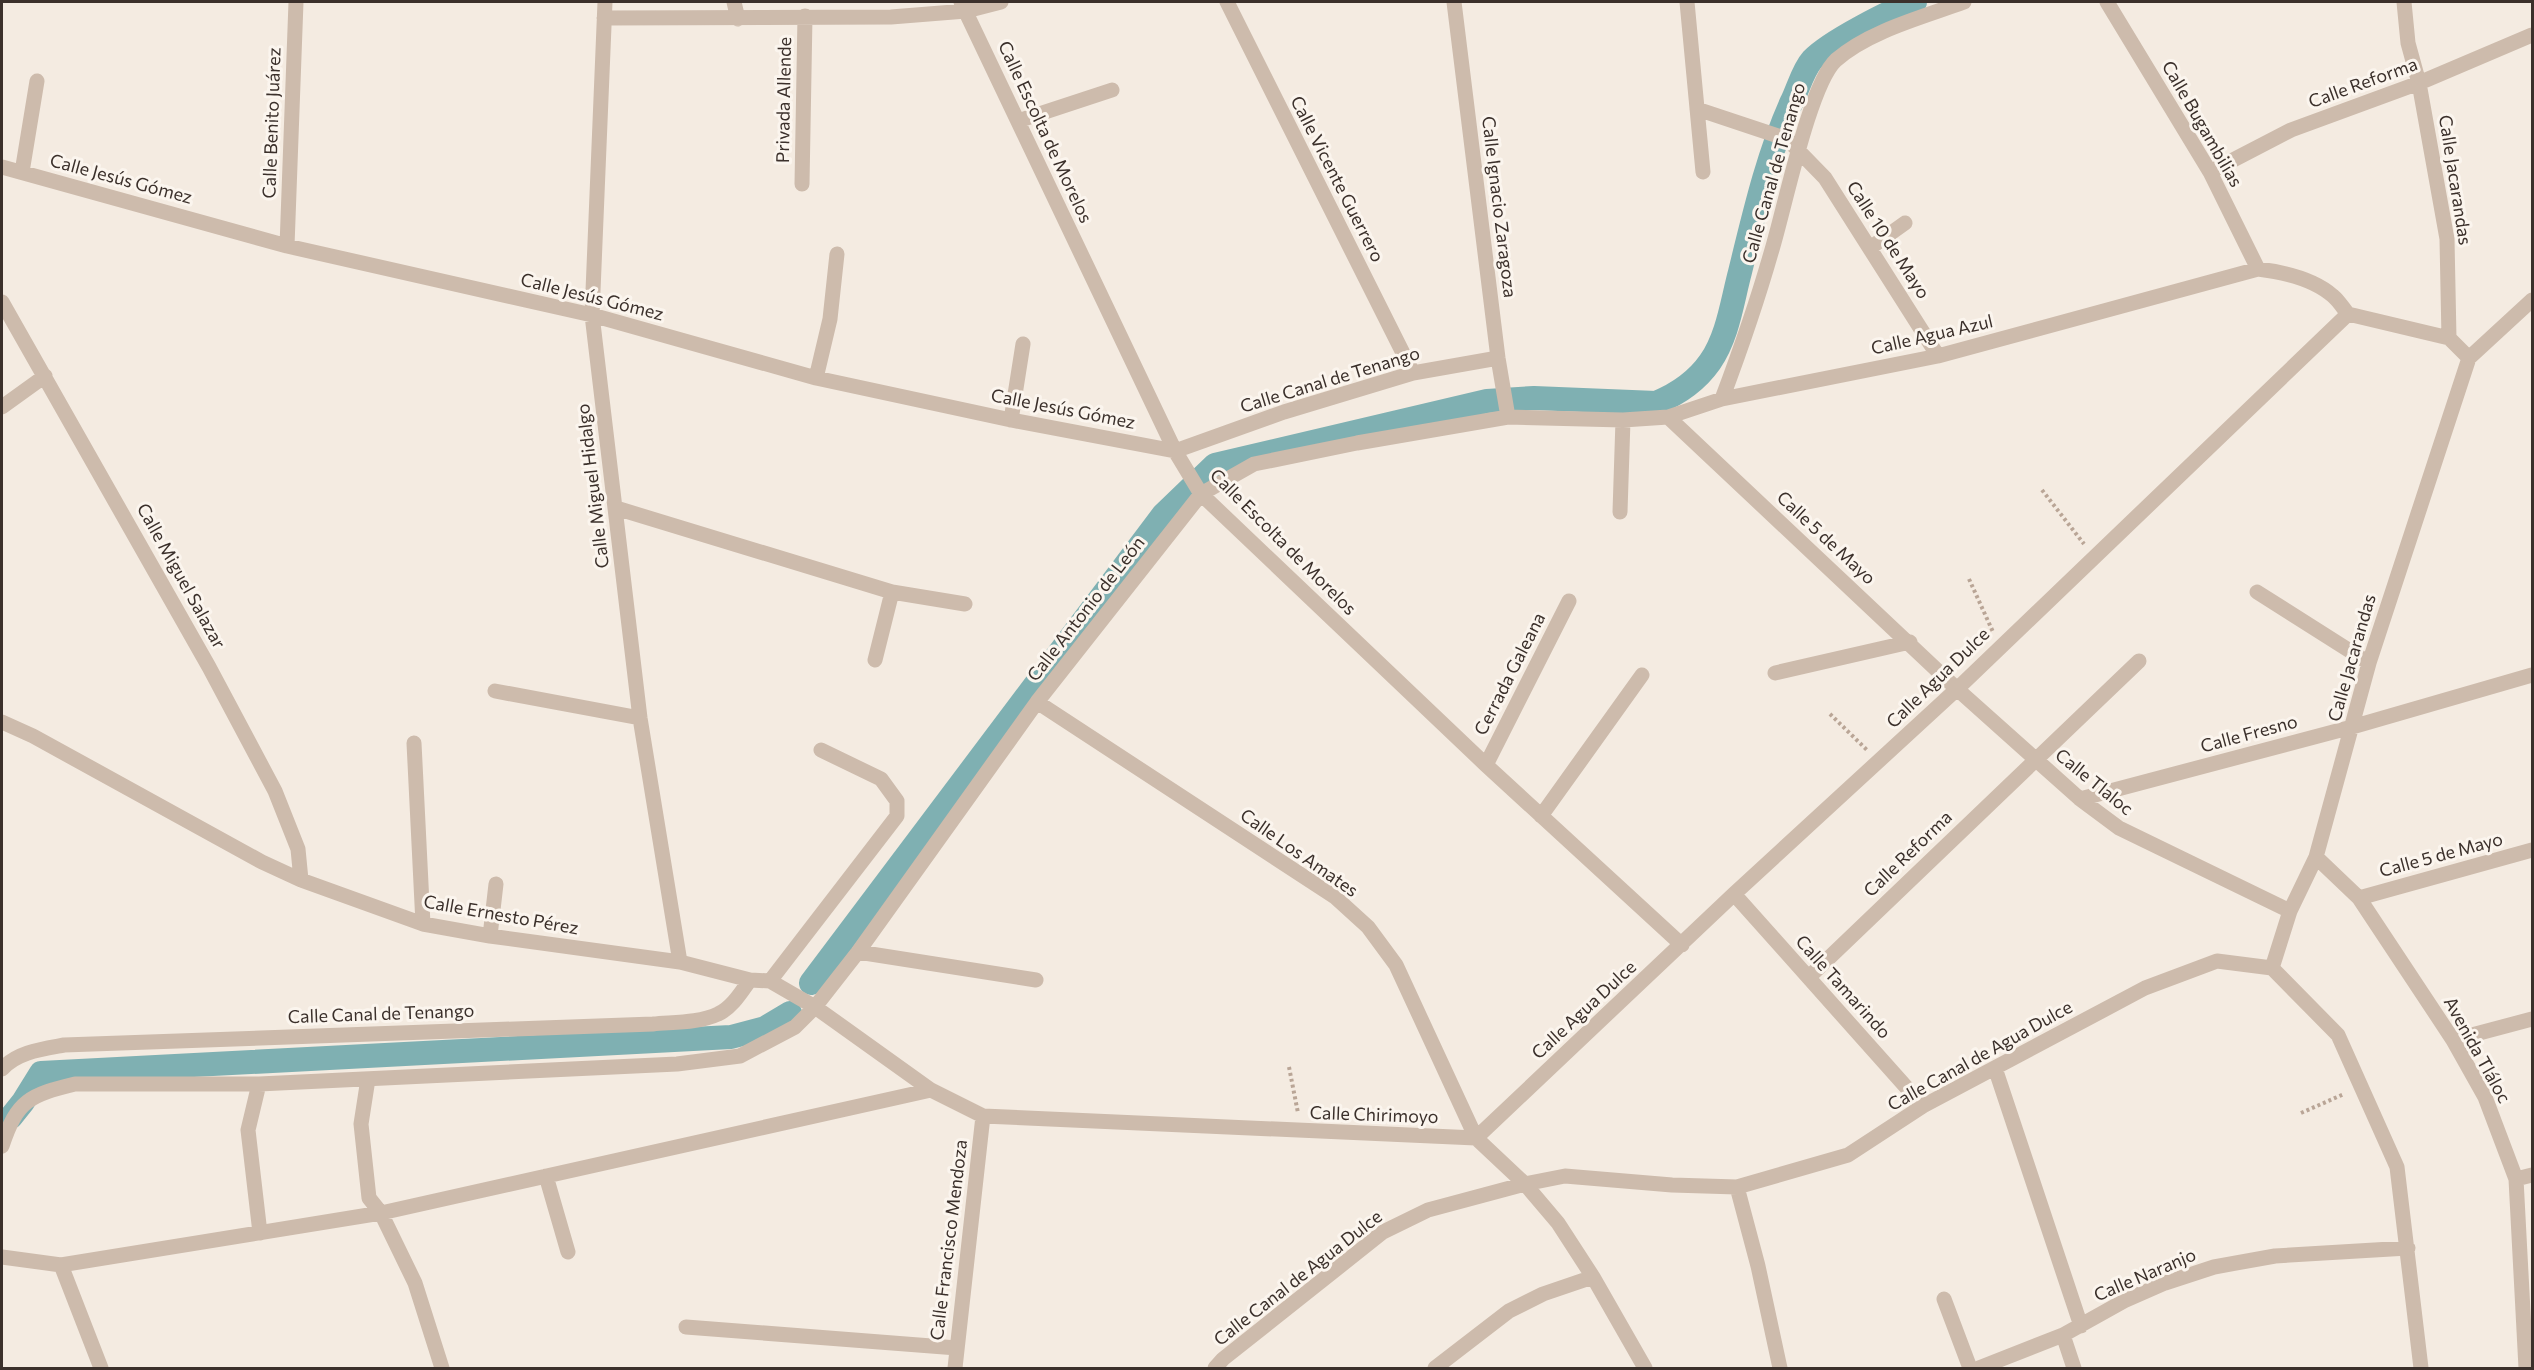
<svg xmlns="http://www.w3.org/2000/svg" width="2534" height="1370" viewBox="0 0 2534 1370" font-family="Commissioner,sans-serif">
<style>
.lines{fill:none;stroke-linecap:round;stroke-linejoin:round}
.canal{stroke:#7fb0b2;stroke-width:24}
.path{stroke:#b9a596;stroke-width:4;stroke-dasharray:3 3;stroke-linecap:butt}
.minor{stroke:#cdbbac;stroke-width:15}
.labels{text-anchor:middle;stroke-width:6;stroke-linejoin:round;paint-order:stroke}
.street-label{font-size:18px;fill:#3b302b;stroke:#fbf5ee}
</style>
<rect width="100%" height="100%" fill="#f4ebe1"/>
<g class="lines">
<path class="canal" d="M811 983 1163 515 1215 465 1487 401 1534 398 1656 403C1678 394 1696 382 1710 362 1728 336 1732 302 1740 272 1754 215 1768 154 1792 101 1798 89 1803 70 1812 60 1829 42 1891 10 1915 2
M11 1117 23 1102 41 1073 731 1037 765 1028 790 1013"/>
<path class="path" d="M2042 490 2084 544
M1969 579 1993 632
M1830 714 1867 750
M1289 1067 1298 1113
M2301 1113 2344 1094"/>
<path class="minor" d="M605 2 592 315 640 718 680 962
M734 2 738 19
M961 2 1175 451 1201 494 1486 765 1682 945
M1227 2 1413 373
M1454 2 1498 358 1508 417
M1687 2 1703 172
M2107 2 2210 172 2258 269
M2404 2 2408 43 2419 83 2447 239 2449 338 2469 358
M604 18 891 17 966 11 1001 2
M1697 109 1787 139 1825 178 1938 356
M1018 121 1112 90
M2 167 287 246 592 315 816 378 1011 420 1175 451 1284 412 1413 373 1498 358
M22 172 37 81
M2210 172 2291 130 2419 83 2532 35
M802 184 805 16
M287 246 296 2
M1870 248 1905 223
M2 302 209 667 275 791 298 849 301 880
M2348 314 2449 338
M816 378 830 319 837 254
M1722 399C1740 351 1757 302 1771 253 1784 212 1809 85 1836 60 1869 31 1923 17 1964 2
M2 407 45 376
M1668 417 1957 689 2080 799 2119 828 2290 911
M1011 420 1023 344
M616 508 892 592 965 604
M1620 512 1623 420
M2257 592 2369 663
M875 660 892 592
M1775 673 1910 642
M495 691 640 718
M1037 702 1335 897 1368 927 1396 965 1476 1138 1525 1184 1558 1223 1593 1277 1645 1368
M2 722 33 736 262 862 301 880 423 924 490 936 680 962 750 980 770 981 815 1007 931 1090 983 1116 1476 1138
M414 743 423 924
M1486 765 1569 601
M2080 799 2352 727 2532 675
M1541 816 1642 675
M2316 857 2359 898 2453 1040 2485 1097 2516 1179 2526 1368
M1734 894 1923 1106
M2359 898 2532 850
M490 936 496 884
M858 952 1036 980
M2272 968 2290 911 2316 857 2369 663 2469 358 2532 300
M1809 977 2139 661
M770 981 897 816V801L881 779 821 750
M2453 1040 2532 1019
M1995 1068 2081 1326
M2 1069C17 1052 42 1049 64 1045L653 1024C673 1022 699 1023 718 1014 732 1008 742 991 750 980
M368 1079 361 1124 369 1198 381 1213 415 1283 442 1368
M259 1084 248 1130 260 1233
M1476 1138 1734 894 1957 689 2348 314
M2 1146C17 1100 30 1095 75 1084H259L677 1064 740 1056 795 1027 815 1007 858 952 1037 702 1201 494 1254 464 1357 443 1508 417 1623 420 1668 417 1722 399 1938 356 2258 269C2283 272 2314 279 2333 296 2339 301 2343 308 2348 314
M546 1176 568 1252
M2516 1179 2532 1175
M1737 1187 1758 1266 1780 1368
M2 1257 61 1265 381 1213 931 1090
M61 1265 101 1368
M1944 1299 1970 1368
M686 1327 957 1348
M2063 1335 2074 1368
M955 1368 983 1116
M1215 1368 1223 1359 1383 1232 1428 1210 1525 1184 1565 1176 1672 1185 1737 1187 1848 1155 1923 1106 2145 988 2217 961 2272 968 2338 1035 2397 1167 2421 1368
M1435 1368 1509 1311 1543 1294 1593 1277
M1979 1368 2063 1335 2124 1301 2165 1283 2214 1267 2275 1256 2408 1248"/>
</g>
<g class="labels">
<g class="street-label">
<text transform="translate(2363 83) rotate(-20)" y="6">Calle Reforma</text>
<text transform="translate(784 100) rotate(-89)" y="6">Privada Allende</text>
<text transform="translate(272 123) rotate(-88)" y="6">Calle Benito Juárez</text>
<text transform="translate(2202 124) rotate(60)" y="6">Calle Bugambilias</text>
<text transform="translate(1045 132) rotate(65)" y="6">Calle Escolta de Morelos</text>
<text transform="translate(1774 173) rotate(-74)" y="6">Calle Canal de Tenango</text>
<text transform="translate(121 179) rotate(15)" y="6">Calle Jesús Gómez</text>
<text transform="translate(1337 179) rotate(63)" y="6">Calle Vicente Guerrero</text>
<text transform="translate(2455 180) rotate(81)" y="6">Calle Jacarandas</text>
<text transform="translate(1499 207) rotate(83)" y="6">Calle Ignacio Zaragoza</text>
<text transform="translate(1888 240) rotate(57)" y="6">Calle 10 de Mayo</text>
<text transform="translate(592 297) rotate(14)" y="6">Calle Jesús Gómez</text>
<text transform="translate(1932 335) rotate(-13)" y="6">Calle Agua Azul</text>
<text transform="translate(1330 380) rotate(-17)" y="6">Calle Canal de Tenango</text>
<text transform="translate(1063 409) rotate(11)" y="6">Calle Jesús Gómez</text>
<text transform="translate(593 486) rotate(-97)" y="6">Calle Miguel Hidalgo</text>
<text transform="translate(1826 538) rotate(43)" y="6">Calle 5 de Mayo</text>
<text transform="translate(1283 542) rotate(45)" y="6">Calle Escolta de Morelos</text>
<text transform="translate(181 576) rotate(61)" y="6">Calle Miguel Salazar</text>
<text transform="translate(1086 609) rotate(-52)" y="6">Calle Antonio de León</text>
<text transform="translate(2352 658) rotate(-74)" y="6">Calle Jacarandas</text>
<text transform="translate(1510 674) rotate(-63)" y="6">Cerrada Galeana</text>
<text transform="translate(1938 678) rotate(-44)" y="6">Calle Agua Dulce</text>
<text transform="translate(2249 734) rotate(-15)" y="6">Calle Fresno</text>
<text transform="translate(2094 782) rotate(39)" y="6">Calle Tlaloc</text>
<text transform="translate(1299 853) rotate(35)" y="6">Calle Los Amates</text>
<text transform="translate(1908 854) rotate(-44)" y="6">Calle Reforma</text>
<text transform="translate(2441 855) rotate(-15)" y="6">Calle 5 de Mayo</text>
<text transform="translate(501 915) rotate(10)" y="6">Calle Ernesto Pérez</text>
<text transform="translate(1843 987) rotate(48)" y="6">Calle Tamarindo</text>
<text transform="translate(1584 1010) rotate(-43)" y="6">Calle Agua Dulce</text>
<text transform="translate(381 1014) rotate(-2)" y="6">Calle Canal de Tenango</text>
<text transform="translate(2477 1050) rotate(61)" y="6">Avenida Tláloc</text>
<text transform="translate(1980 1056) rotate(-29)" y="6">Calle Canal de Agua Dulce</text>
<text transform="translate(1374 1115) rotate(2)" y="6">Calle Chirimoyo</text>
<text transform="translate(949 1240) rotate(-83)" y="6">Calle Francisco Mendoza</text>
<text transform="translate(2145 1275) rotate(-23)" y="6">Calle Naranjo</text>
<text transform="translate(1298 1278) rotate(-38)" y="6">Calle Canal de Agua Dulce</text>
</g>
</g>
<rect width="2534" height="1370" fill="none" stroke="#3b302b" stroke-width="6"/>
</svg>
